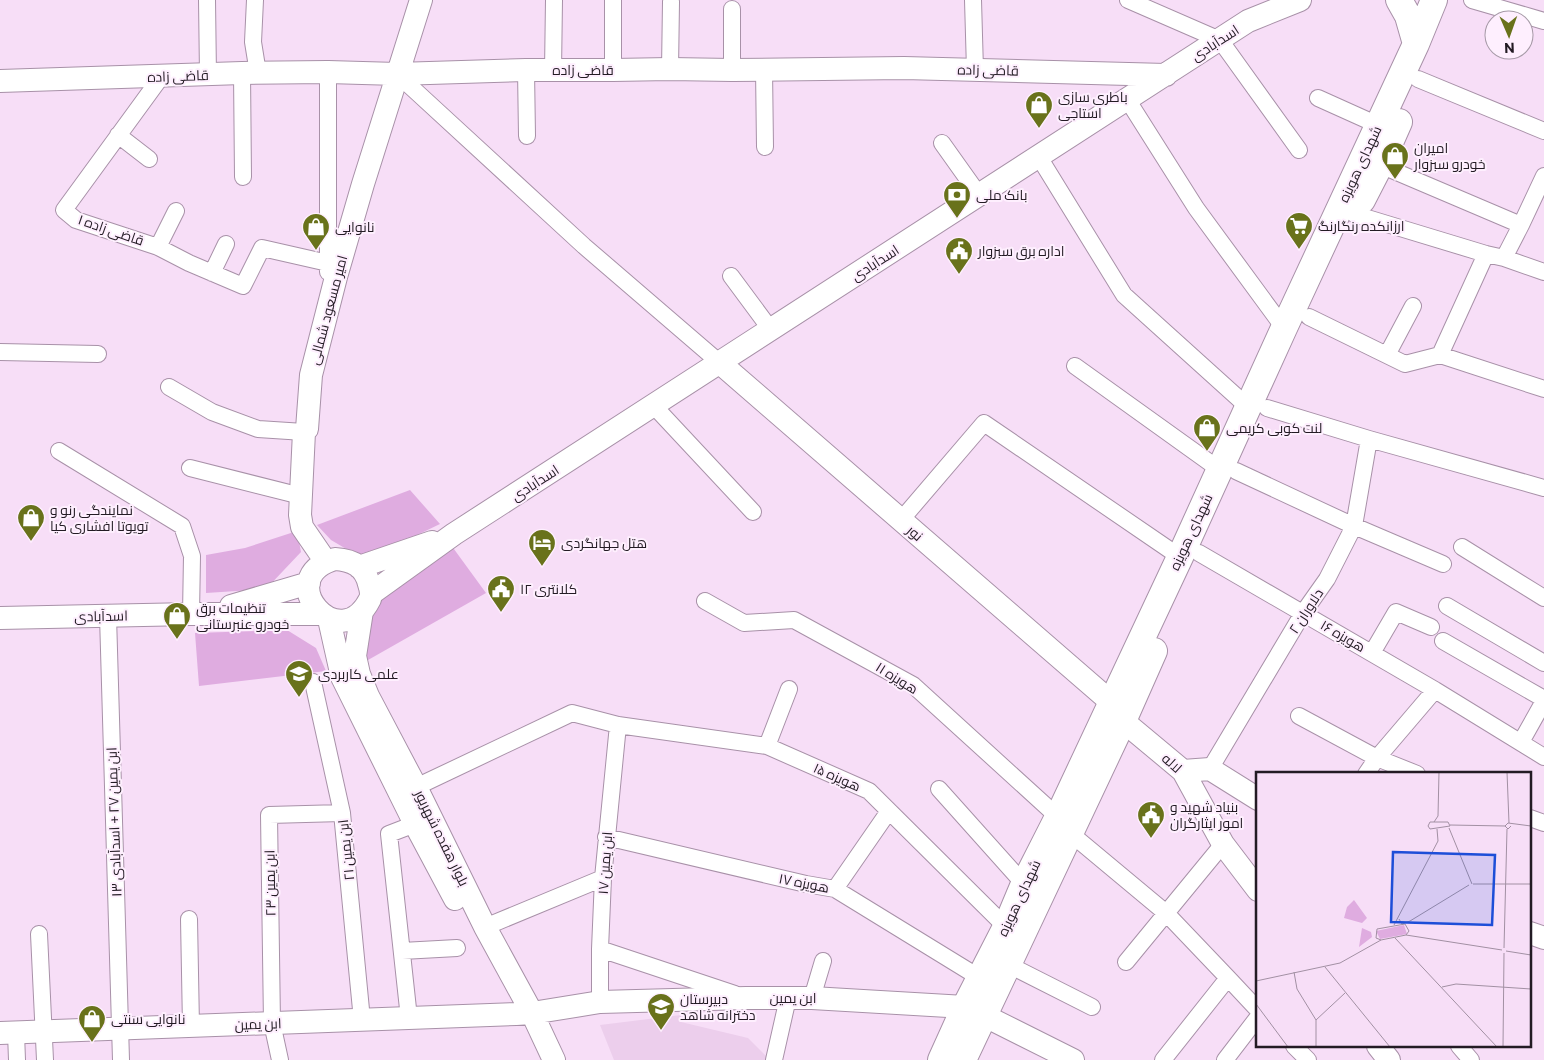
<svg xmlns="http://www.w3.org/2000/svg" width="1544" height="1060" viewBox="0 0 1544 1060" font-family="Commissioner,Cairo,sans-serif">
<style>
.built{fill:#ecceec}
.green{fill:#dface0}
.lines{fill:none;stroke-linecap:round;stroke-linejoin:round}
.street-casing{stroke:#a891a8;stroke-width:18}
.secondary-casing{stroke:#a891a8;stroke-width:24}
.primary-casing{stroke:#a891a8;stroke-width:28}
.street{stroke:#fff;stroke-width:16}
.secondary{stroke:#fff;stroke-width:22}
.primary{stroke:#fff;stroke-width:26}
.labels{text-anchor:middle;stroke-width:4;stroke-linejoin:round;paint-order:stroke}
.street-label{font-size:14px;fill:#231b24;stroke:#feeffe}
.poi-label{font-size:14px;fill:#231b24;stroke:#feeffe;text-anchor:start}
.inset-road{fill:none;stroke:#a290a3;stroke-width:1}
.view{fill:#1d4ed8;fill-opacity:0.15;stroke:#1d4ed8;stroke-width:2.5}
.inset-edge{fill:none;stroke:#231b24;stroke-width:2.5}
</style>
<rect width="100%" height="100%" fill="#f7def7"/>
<path class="built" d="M681 1015V1022L748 1038 766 1056V1060H614L600 1025Z"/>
<path class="green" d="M410 490 440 524 365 560 331 540 317 525Z
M297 531 301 552 266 589 206 593V555L245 548Z
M451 545 486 593 361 664 367 609Z
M287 630 316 648 326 671 199 686 195 633Z"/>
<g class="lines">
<defs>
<path id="street" d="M207 0 208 75
M255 0 253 42 258 73
M973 0 975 70
M1128 0 1220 40 1299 150
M1472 0 1544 21
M732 9V70
M670 69 671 2
M764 69 765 147
M526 70 527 136
M613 70V0
M553 71 554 0
M328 72V272
M242 73 243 177
M397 74 584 246 720 363
M161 77 64 210 76 220 158 247 189 263 243 286 262 248 328 263
M1418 79 1544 131
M1318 98 1378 125
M1127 99 1196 208 1284 328
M118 135 149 159
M942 143 979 195
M1039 157 1124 295 1248 407
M1380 165 1521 225
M1354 214 1486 254 1504 258 1544 272
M158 247 176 211
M1504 258 1521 225 1544 176
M212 273 226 244
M731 276 771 330
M1309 317 1405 364 1440 355
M0 352 98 354
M1387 355 1413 306
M1440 355 1486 254
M1440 355 1544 389
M1075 366 1220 470
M169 387 212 412 258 429 304 432
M654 406 753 512
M1267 408 1369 439 1544 488
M59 451 182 526 192 556 191 614
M190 468 301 496
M1236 471 1354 526 1443 564
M901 520 984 423 1180 557
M1462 547 1544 598
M1199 553 1435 690 1544 757
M705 601 744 623 794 620 913 685 1058 817
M1447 606 1544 663
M108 616 121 1060
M1443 641 1544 699
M1372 653 1396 612 1431 627
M313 682 342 813 362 1020
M1299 716 1377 758 1417 774
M1521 742 1544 701
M767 746 789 689
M1210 769 1303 613 1327 579 1354 526 1369 439
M1366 774 1377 758 1435 690
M416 787 572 713 618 725 767 746 869 791 1006 927
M939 789 1024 884
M1530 818 1544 823
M1070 833 1166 913 1228 978 1258 1010
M606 837 806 884 835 889 980 978
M835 889 889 811
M189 919 191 1026
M485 927 603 878
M39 934 45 1060
M600 949 735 994
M402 951 457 948
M1126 962 1223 844
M1007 964 1092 1007
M812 998 823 961
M600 1002V949L603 878 618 725
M409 1018 389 834 415 824
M16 1033 17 1060
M1294 1046 1308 1060
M1459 1046 1471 1060
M280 1060 272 1023 269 815 342 813
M774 1060 788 998
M1163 1060 1228 978
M1225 1060 1258 1017"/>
<path id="secondary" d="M0 81 242 73 328 72 397 74 526 70H613L670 69 732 70 904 68 1166 75
M720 363 1111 702
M335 559C353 560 365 567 369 584 371 590 372 594 370 599 340 659 270 578 335 559Z
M326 562 302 527 300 515 304 432 307 429 311 375 336 277 363 184 421 0
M359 567 432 542
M372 593 454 534 1248 21 1300 0
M231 606 309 583
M362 611 355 656 359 674 368 696 416 787 485 927 532 1013 554 1060
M0 618 191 614H320
M329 619 342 677 415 824 455 899
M1123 721 1183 771 1223 844 1258 890
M1183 771 1210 769 1258 799
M1530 933 1544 938
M983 1015 1073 1060
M0 1033 516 1014 532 1013 600 1002 746 998H812L965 1007
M1378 1046 1389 1060"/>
<path id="primary" d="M1399 0 1408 16 1416 44
M1362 200 1380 165 1399 122
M941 1060 965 1007 1006 927 1024 884 1058 817 1180 557 1284 328 1416 44 1434 0
M963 1060 1123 721 1154 651"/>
</defs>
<use href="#street" class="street-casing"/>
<use href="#secondary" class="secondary-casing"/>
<use href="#primary" class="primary-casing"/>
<use href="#street" class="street"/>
<use href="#secondary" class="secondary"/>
<use href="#primary" class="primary"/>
</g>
<defs>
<symbol id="shop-pin" viewBox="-11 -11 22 30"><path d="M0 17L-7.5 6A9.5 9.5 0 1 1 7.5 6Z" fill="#69721b" stroke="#feeffe"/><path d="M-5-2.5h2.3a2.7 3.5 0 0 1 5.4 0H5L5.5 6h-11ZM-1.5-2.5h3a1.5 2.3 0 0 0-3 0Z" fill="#fff"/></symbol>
<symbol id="bank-pin" viewBox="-11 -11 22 30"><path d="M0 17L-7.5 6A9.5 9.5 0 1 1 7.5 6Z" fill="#69721b" stroke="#feeffe"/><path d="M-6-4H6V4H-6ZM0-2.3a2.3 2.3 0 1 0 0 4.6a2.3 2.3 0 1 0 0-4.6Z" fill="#fff"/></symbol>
<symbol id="supermarket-pin" viewBox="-11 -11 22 30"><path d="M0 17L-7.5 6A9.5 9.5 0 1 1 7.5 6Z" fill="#69721b" stroke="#feeffe"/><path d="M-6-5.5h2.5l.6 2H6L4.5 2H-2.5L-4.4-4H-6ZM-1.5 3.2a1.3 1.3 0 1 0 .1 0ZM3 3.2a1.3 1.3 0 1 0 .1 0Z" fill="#fff"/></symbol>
<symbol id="civic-pin" viewBox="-11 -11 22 30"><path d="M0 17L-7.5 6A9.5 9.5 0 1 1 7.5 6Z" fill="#69721b" stroke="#feeffe"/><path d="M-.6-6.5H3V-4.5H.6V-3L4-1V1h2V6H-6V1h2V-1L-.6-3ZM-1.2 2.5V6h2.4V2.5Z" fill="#fff"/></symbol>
<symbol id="hotel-pin" viewBox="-11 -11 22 30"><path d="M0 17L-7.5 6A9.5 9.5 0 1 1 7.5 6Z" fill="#69721b" stroke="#feeffe"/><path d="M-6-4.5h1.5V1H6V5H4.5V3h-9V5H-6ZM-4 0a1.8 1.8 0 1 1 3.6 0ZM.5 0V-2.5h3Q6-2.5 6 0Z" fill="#fff"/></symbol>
<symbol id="university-pin" viewBox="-11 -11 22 30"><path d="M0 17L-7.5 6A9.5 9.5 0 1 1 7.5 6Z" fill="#69721b" stroke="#feeffe"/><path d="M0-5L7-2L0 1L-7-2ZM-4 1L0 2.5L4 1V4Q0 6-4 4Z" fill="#fff"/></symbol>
<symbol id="school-pin" viewBox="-11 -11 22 30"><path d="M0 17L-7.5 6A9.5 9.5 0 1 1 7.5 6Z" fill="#69721b" stroke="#feeffe"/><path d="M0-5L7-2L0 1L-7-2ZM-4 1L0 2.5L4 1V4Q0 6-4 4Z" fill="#fff"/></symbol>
</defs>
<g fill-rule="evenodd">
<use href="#shop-pin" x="1023" y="89" width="32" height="43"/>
<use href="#shop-pin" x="1379" y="140" width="32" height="43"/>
<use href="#bank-pin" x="941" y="179" width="32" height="43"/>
<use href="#supermarket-pin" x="1283" y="210" width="32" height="43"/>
<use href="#shop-pin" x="300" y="211" width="32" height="43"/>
<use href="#civic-pin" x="943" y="235" width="32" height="43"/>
<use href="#shop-pin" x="1191" y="412" width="32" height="43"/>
<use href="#shop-pin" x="15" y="502" width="32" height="43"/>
<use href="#hotel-pin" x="526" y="527" width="32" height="43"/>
<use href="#civic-pin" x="485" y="573" width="32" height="43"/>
<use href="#shop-pin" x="161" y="600" width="32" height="43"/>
<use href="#university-pin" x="283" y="658" width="32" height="43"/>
<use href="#civic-pin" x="1135" y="799" width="32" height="43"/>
<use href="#school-pin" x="645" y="991" width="32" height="43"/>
<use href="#shop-pin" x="76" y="1003" width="32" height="43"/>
</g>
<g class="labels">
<g class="street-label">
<text transform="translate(1215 43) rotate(-33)" y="5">اسدآبادی</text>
<text x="583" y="75">قاضی زاده</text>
<text transform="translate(988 70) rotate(1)" y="5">قاضی زاده</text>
<text transform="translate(178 76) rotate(-2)" y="5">قاضی زاده</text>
<text transform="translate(1360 164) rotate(-65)" y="5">شهدای هویزه</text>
<text transform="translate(111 230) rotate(19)" y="5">قاضی زاده ۱</text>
<text transform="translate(875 263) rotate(-33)" y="5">اسدآبادی</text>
<text transform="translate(328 310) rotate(-75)" y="5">امیر مسعود شمالی</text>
<text transform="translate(535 483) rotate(-33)" y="5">اسدآبادی</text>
<text transform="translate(1191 532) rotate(-65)" y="5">شهدای هویزه</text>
<text transform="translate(915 533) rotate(41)" y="5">نور</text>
<text transform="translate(1306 611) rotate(-57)" y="5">دلاوران ۲</text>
<text transform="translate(101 616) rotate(-1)" y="5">اسدآبادی</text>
<text transform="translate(1343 636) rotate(30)" y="5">هویزه ۱۶</text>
<text transform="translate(897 678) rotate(32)" y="5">هویزه ۱۱</text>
<text transform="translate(1172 763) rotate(42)" y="5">لاله</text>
<text transform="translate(837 777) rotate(24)" y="5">هویزه ۱۵</text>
<text transform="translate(114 822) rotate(-92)" y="5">ابن یمین ۲۷ + اسدآبادی ۱۳</text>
<text transform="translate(442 838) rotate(64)" y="5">بلوار هفده شهریور</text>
<text transform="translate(346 850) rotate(-96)" y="5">ابن یمین ۲۱</text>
<text transform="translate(605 863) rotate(-86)" y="5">ابن یمین ۱۷</text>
<text transform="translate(270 883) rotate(-91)" y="5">ابن یمین ۲۳</text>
<text transform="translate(804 883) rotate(11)" y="5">هویزه ۱۷</text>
<text transform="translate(1019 898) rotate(-65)" y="5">شهدای هویزه</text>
<text x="793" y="1003">ابن یمین</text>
<text transform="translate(258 1024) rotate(-2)" y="5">ابن یمین</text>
</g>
<g class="poi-label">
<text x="1058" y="102">باطری سازی<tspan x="1058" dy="16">استاجی</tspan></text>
<text x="1414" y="153">امیران<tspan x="1414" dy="16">خودرو سبزوار</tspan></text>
<text x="976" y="200">بانک ملی</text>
<text x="1318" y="231">ارزانکده رنگارنگ</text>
<text x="335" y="232">نانوایی</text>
<text x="978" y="256">اداره برق سبزوار</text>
<text x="1226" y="433">لنت کوبی کریمی</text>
<text x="50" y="515">نمایندگی رنو و<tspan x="50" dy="16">تویوتا افشاری کیا</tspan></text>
<text x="561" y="548">هتل جهانگردی</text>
<text x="520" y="594">کلانتری ۱۲</text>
<text x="196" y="613">تنظیمات برق<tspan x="196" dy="16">خودرو عنبرستانی</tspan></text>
<text x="318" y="679">علمی کاربردی</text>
<text x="1170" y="812">بنیاد شهید و<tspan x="1170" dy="16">امور ایثارگران</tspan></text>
<text x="680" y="1004">دبیرستان<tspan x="680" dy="16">دخترانه شاهد</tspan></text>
<text x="111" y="1024">نانوایی سنتی</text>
</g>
</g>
<g transform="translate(1256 772)">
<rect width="275" height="275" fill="#f7def7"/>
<path d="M98 128 111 146 106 151 88 146 91 135ZM148 153 151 162 124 167 120 159ZM106 156 115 160 116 165 103 175Z" fill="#dface0"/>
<path class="inset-road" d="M251 0 253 51M174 50H192L194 54 174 57 172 54ZM178 50 182 44 183 0M194 53 249 54M255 54 252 57 249 54 252 51 275 54M193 56 216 112M217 112H275M143 147 146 152 154 149 213 113M149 152 153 159 150 163 125 168 120 166 121 157ZM138 153 182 69 181 57M150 163 246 178M139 166 241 275M248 176 251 57M250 179 275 183M69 195 134 275M38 200 41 217 60 248M0 209 84 191 125 168M186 215 200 212 275 217M0 232 32 275M60 275V248L89 221M247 275 248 181"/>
<path class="view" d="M137 80 239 83 236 153 135 150Z"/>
<rect width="275" height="275" class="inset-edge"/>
</g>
<g transform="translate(1509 35) rotate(178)"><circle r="24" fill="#feeffe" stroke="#a69aa7"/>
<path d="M0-4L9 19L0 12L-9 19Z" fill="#69721b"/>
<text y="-8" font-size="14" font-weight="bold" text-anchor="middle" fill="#231b24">N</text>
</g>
</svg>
